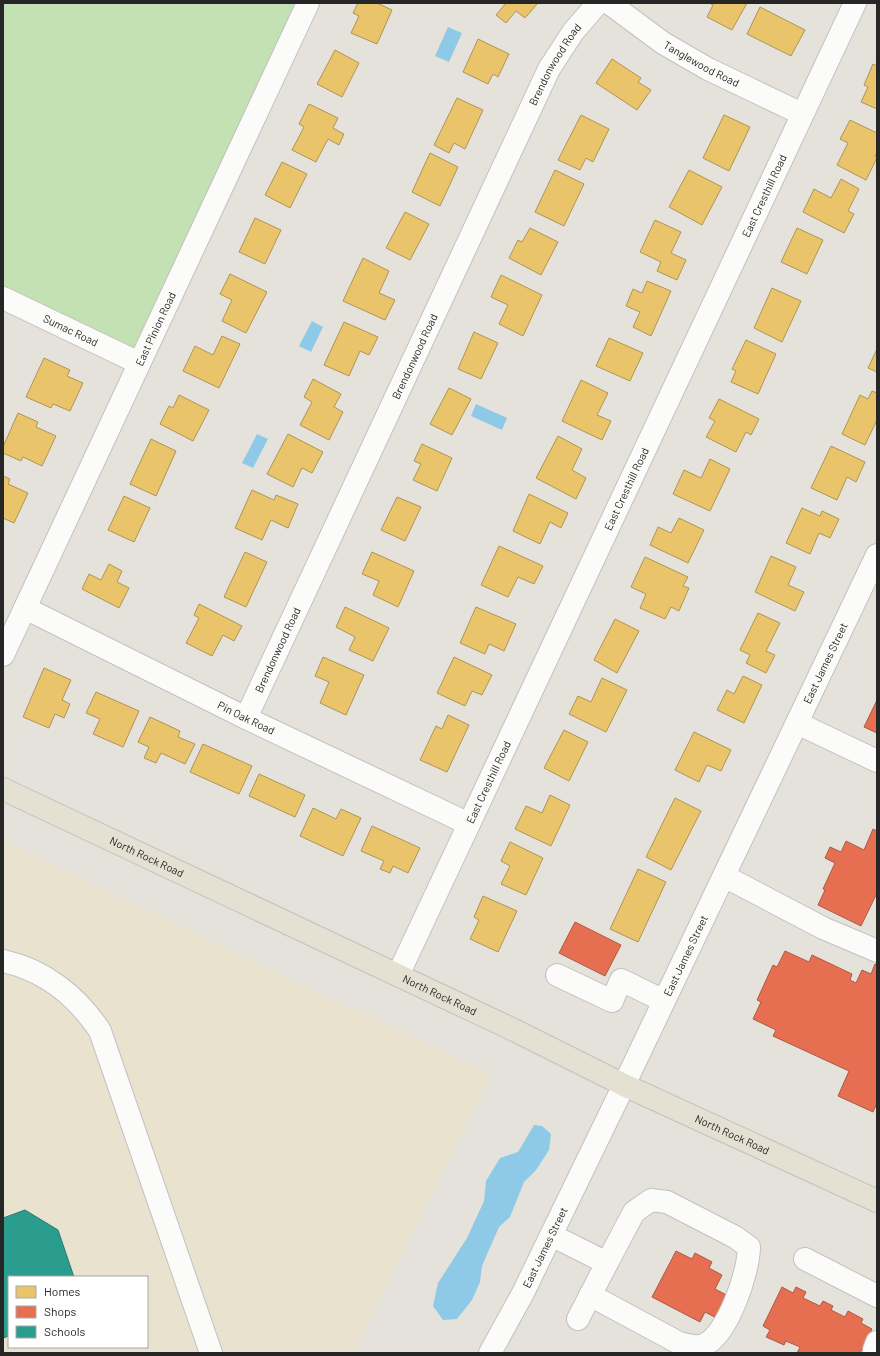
<svg xmlns="http://www.w3.org/2000/svg" width="880" height="1356" viewBox="0 0 880 1356" font-family="Barlow,sans-serif">
<style>
.education{fill:#e9e2cf;fill-rule:evenodd}
.green{fill:#c3e1b3}
.water{fill:#8ecae7}
.homes{fill:#e9c46a;stroke:#ae9556}
.shops{fill:#e76f51;stroke:#ad5944}
.schools{fill:#2a9d8f;stroke:#297970}
.lines{fill:none;stroke-linecap:round;stroke-linejoin:round}
.minor-casing{stroke:#c2c1c1;stroke-width:24}
.major-casing{stroke:#c2c1bf;stroke-width:24}
.minor{stroke:#fbfbfa;stroke-width:22}
.major{stroke:#e4e1d2;stroke-width:22}
.labels{text-anchor:middle;stroke-width:4;stroke-linejoin:round;paint-order:stroke}
.street-label{font-size:11px;fill:#262626;stroke:#fff}
</style>
<rect width="100%" height="100%" fill="#e5e2db"/>
<path class="education" d="M3 841 491 1075 354 1353H3ZM9 1277H147V1347H9Z"/>
<path class="green" d="M3 3H308L139 363 3 298Z"/>
<path class="water" d="M448 27 462 33 449 62 435 56Z
M312 321 323 327 311 352 299 346Z
M476 404 507 418 502 430 471 416Z
M257 434 268 439 253 468 242 463Z
M534 1125 542 1126 551 1134 549 1150 536 1170 524 1182 510 1217 499 1227 482 1266 480 1282 472 1300 457 1319 443 1320 433 1306 438 1283 467 1238 484 1201 486 1181 500 1158 518 1152Z"/>
<path class="homes" d="M358 3H377L392 10 377 44 351 33 359 16 353 13Z
M506 3H538L525 18 516 11 506 23 496 15Z
M709 3H747L732 30 707 17 713 5Z
M760 7 805 30 791 56 747 34Z
M478 39 509 54 498 77 493 74 488 84 463 72Z
M335 50 359 63 342 97 317 84Z
M612 59 641 78 638 82 651 90 637 110 596 83Z
M873 64 877 66V109L861 102 868 87 864 85Z
M457 98 483 110 465 149 454 143 449 153 434 145Z
M309 104 338 118 333 128 344 134 339 145 328 139 316 162 292 150 304 127 299 124Z
M581 115 609 129 593 162 586 158 580 170 558 160Z
M724 115 750 127 729 171 703 158Z
M850 120 877 133V152L875 156 877 158 866 180 837 165 848 143 840 139Z
M430 153 458 167 440 206 412 192Z
M282 162 307 174 290 208 265 195Z
M555 170 584 184 564 226 535 212Z
M689 170 722 187 702 225 669 207Z
M841 179 859 189 848 211 854 214 844 233 803 212 814 189 831 198Z
M405 212 429 224 410 260 386 248Z
M255 218 281 230 265 264 239 252Z
M655 220 681 232 671 253 686 260 677 280 657 271 661 262 640 252Z
M530 228 558 242 541 275 509 258 518 240 522 242Z
M797 228 823 240 807 274 781 262Z
M363 258 389 271 379 293 395 300 385 320 343 301Z
M230 274 267 292 246 333 222 321 232 300 220 294Z
M501 275 542 295 523 336 499 324 508 305 491 297Z
M647 281 671 291 651 336 633 327 640 312 626 306 633 289 642 293Z
M772 288 801 301 782 342 754 328Z
M344 322 378 337 369 355 360 351 349 376 324 365Z
M474 332 498 343 481 379 458 369Z
M222 336 240 344 219 388 183 371 195 346 213 355Z
M609 338 643 353 630 381 596 366Z
M746 340 776 354 758 394 731 382 736 371 732 369Z
M877 349V372L868 368Z
M44 358 70 370 67 376 83 383 70 411 53 404 51 408 26 397Z
M313 379 341 394 334 407 343 412 329 440 300 425 312 402 304 397Z
M581 380 608 393 597 415 611 421 602 440 562 421Z
M449 388 471 399 452 435 430 424Z
M872 391 877 393V420L865 445 842 434 860 395 868 399Z
M179 395 209 410 193 441 160 424 169 406 173 408Z
M719 399 759 419 751 435 746 432 736 452 706 437 715 421 709 418Z
M18 413 38 422 36 427 56 436 42 466 23 457 21 461 3 453V447Z
M288 434 323 452 312 473 302 468 293 487 267 474Z
M558 436 582 449 572 470 586 478 576 499 536 478Z
M151 439 176 451 156 496 130 484Z
M422 444 452 458 437 491 413 480 421 464 414 461Z
M831 446 865 462 856 482 847 477 837 500 811 488Z
M710 459 730 469 710 511 673 494 684 470 701 478Z
M3 476 10 479 8 484 28 493 14 523 3 518Z
M252 490 274 500 276 495 298 504 288 528 271 520 262 540 235 528Z
M529 494 568 513 561 528 550 522 540 544 513 531Z
M124 496 150 508 134 542 108 530Z
M397 497 421 507 405 541 381 530Z
M802 508 820 516 822 511 839 519 830 538 819 533 810 554 786 543Z
M679 518 704 530 688 563 650 545 658 527 671 533Z
M499 546 543 566 534 584 518 577 508 597 481 585Z
M245 552 267 562 246 607 224 597Z
M372 552 414 571 398 607 373 595 379 581 362 574Z
M771 556 796 567 788 585 804 592 795 611 755 592Z
M645 557 688 577 683 586 689 588 679 611 671 607 665 619 640 608 646 594 631 587Z
M109 564 122 571 117 582 129 588 119 608 82 589 89 574 101 580Z
M199 604 242 626 234 641 223 635 212 656 186 643 199 618 194 615Z
M345 607 389 628 373 661 349 650 355 637 336 627Z
M476 607 516 624 504 651 489 644 485 654 460 643Z
M758 613 780 623 766 651 775 655 766 673 746 663 750 655 740 650Z
M615 619 639 631 617 673 594 660Z
M323 657 364 675 346 715 320 703 329 682 315 676Z
M454 657 492 675 482 695 472 691 465 706 437 693Z
M44 668 71 680 62 700 70 704 64 718 55 714 49 728 23 717Z
M743 676 762 685 744 723 717 710 727 690 734 694Z
M602 678 627 690 606 732 569 714 578 696 591 702Z
M96 692 139 711 123 747 93 734 100 719 86 713Z
M448 715 469 725 447 772 420 760 436 726 442 729Z
M150 717 180 731 178 737 195 744 185 764 161 753 156 763 144 758 149 747 138 742Z
M564 730 588 742 569 781 544 768Z
M694 732 731 750 721 771 707 765 699 782 675 770Z
M203 744 252 766 239 794 190 772Z
M259 774 305 795 295 817 249 796Z
M550 795 570 805 551 846 515 829 526 806 542 813Z
M675 798 701 811 671 870 646 857Z
M313 808 336 819 341 809 361 818 343 856 300 836Z
M372 826 420 848 408 873 393 866 390 873 380 869 384 861 361 851Z
M510 842 543 858 526 895 501 884 510 866 501 861Z
M638 869 666 882 638 942 610 929Z
M483 896 517 911 498 952 470 939 479 920 474 917Z"/>
<path class="shops" d="M877 700V733L864 727Z
M873 829 877 831V893L861 926 818 905 825 890 823 889 835 863 825 858 830 847 841 852 846 841 864 850Z
M575 922 621 945 605 976 559 953Z
M785 951 809 962 812 955 852 974 850 980 856 983 862 970 871 974 875 964 877 965V1103L873 1112 838 1096 849 1071 773 1036 776 1030 753 1019 761 1002 757 1000 773 965 777 967Z
M676 1251 692 1259 695 1253 712 1262 709 1268 722 1275 715 1289 736 1300 724 1322 705 1312 700 1322 652 1297Z
M782 1287 793 1293 796 1287 806 1292 803 1298 820 1306 823 1301 833 1306 831 1310 845 1317 848 1311 863 1319 861 1323 872 1329 860 1353H797L800 1347 786 1341 784 1345 766 1337 770 1330 763 1326Z"/>
<path class="schools" d="M25 1210 58 1230 74 1277H9V1336L3 1338V1218Z"/>
<g class="lines">
<defs>
<g id="minor">
<path id="s1" d="M609 3 663 43 708 69 802 114"/>
<path id="s2" d="M3 298 139 363"/>
<path id="s3" d="M25 608 246 718 469 824"/>
<path id="s4" d="M3 655 308 3"/>
<path id="s5" d="M246 718 549 69 573 32 598 3"/>
<path d="M797 723 877 761"/>
<path d="M724 876 823 928 877 951"/>
<path d="M3 961C44 970 77 996 100 1031L211 1353"/>
<path id="s6" d="M398 975 855 3"/>
<path d="M557 975 612 1001 621 980 664 1001"/>
<path d="M551 1235 607 1263 578 1319"/>
<path d="M805 1259 877 1296"/>
<path d="M590 1295 679 1343C687 1345 696 1348 704 1345 728 1335 749 1271 749 1247L735 1237 667 1202 651 1200 634 1212 607 1263"/>
<path d="M877 1342 874 1350 877 1351"/>
<path id="s7" d="M490 1353 523 1293 624 1085 877 555"/>
</g>
<g id="major">
<path id="s8" d="M3 789 514 1030 624 1085 877 1201"/>
</g>
</defs>
<use href="#minor" class="minor-casing"/>
<use href="#major" class="major-casing"/>
<use href="#minor" class="minor"/>
<use href="#major" class="major"/>
</g>
<g class="labels">
<g class="street-label">
<text dy="4" stroke="none"><textPath href="#s1" startOffset="111">Tanglewood Road</textPath></text>
<text dy="4" stroke="none"><textPath href="#s5" startOffset="723">Brendonwood Road</textPath></text>
<text dy="4" stroke="none"><textPath href="#s6" startOffset="861">East Cresthill Road</textPath></text>
<text dy="4" stroke="none"><textPath href="#s4" startOffset="360">East Pinion Road</textPath></text>
<text dy="4" stroke="none"><textPath href="#s2" startOffset="75">Sumac Road</textPath></text>
<text dy="4" stroke="none"><textPath href="#s5" startOffset="399">Brendonwood Road</textPath></text>
<text dy="4" stroke="none"><textPath href="#s6" startOffset="537">East Cresthill Road</textPath></text>
<text dy="4" stroke="none"><textPath href="#s5" startOffset="75">Brendonwood Road</textPath></text>
<text dy="4" stroke="none"><textPath href="#s7" startOffset="767">East James Street</textPath></text>
<text dy="4" stroke="none"><textPath href="#s3" startOffset="247">Pin Oak Road</textPath></text>
<text dy="4" stroke="none"><textPath href="#s6" startOffset="213">East Cresthill Road</textPath></text>
<text dy="4" stroke="none"><textPath href="#s8" startOffset="159">North Rock Road</textPath></text>
<text dy="4" stroke="none"><textPath href="#s7" startOffset="443">East James Street</textPath></text>
<text dy="4" stroke="none"><textPath href="#s8" startOffset="483">North Rock Road</textPath></text>
<text dy="4" stroke="none"><textPath href="#s8" startOffset="807">North Rock Road</textPath></text>
<text dy="4" stroke="none"><textPath href="#s7" startOffset="119">East James Street</textPath></text>
</g>
</g>
<rect width="880" height="1356" fill="none" stroke="#262626" stroke-width="8"/>
<rect x="8" y="1276" width="140" height="72" fill="#ffffff" stroke="#a8a8a8"/>
<rect x="16" y="1286" width="20" height="12" fill="#e9c46a" stroke="#a8a8a8"/>
<text x="44" y="1296" font-size="12" fill="#262626">Homes</text>
<rect x="16" y="1306" width="20" height="12" fill="#e76f51" stroke="#a8a8a8"/>
<text x="44" y="1316" font-size="12" fill="#262626">Shops</text>
<rect x="16" y="1326" width="20" height="12" fill="#2a9d8f" stroke="#a8a8a8"/>
<text x="44" y="1336" font-size="12" fill="#262626">Schools</text>
</svg>
